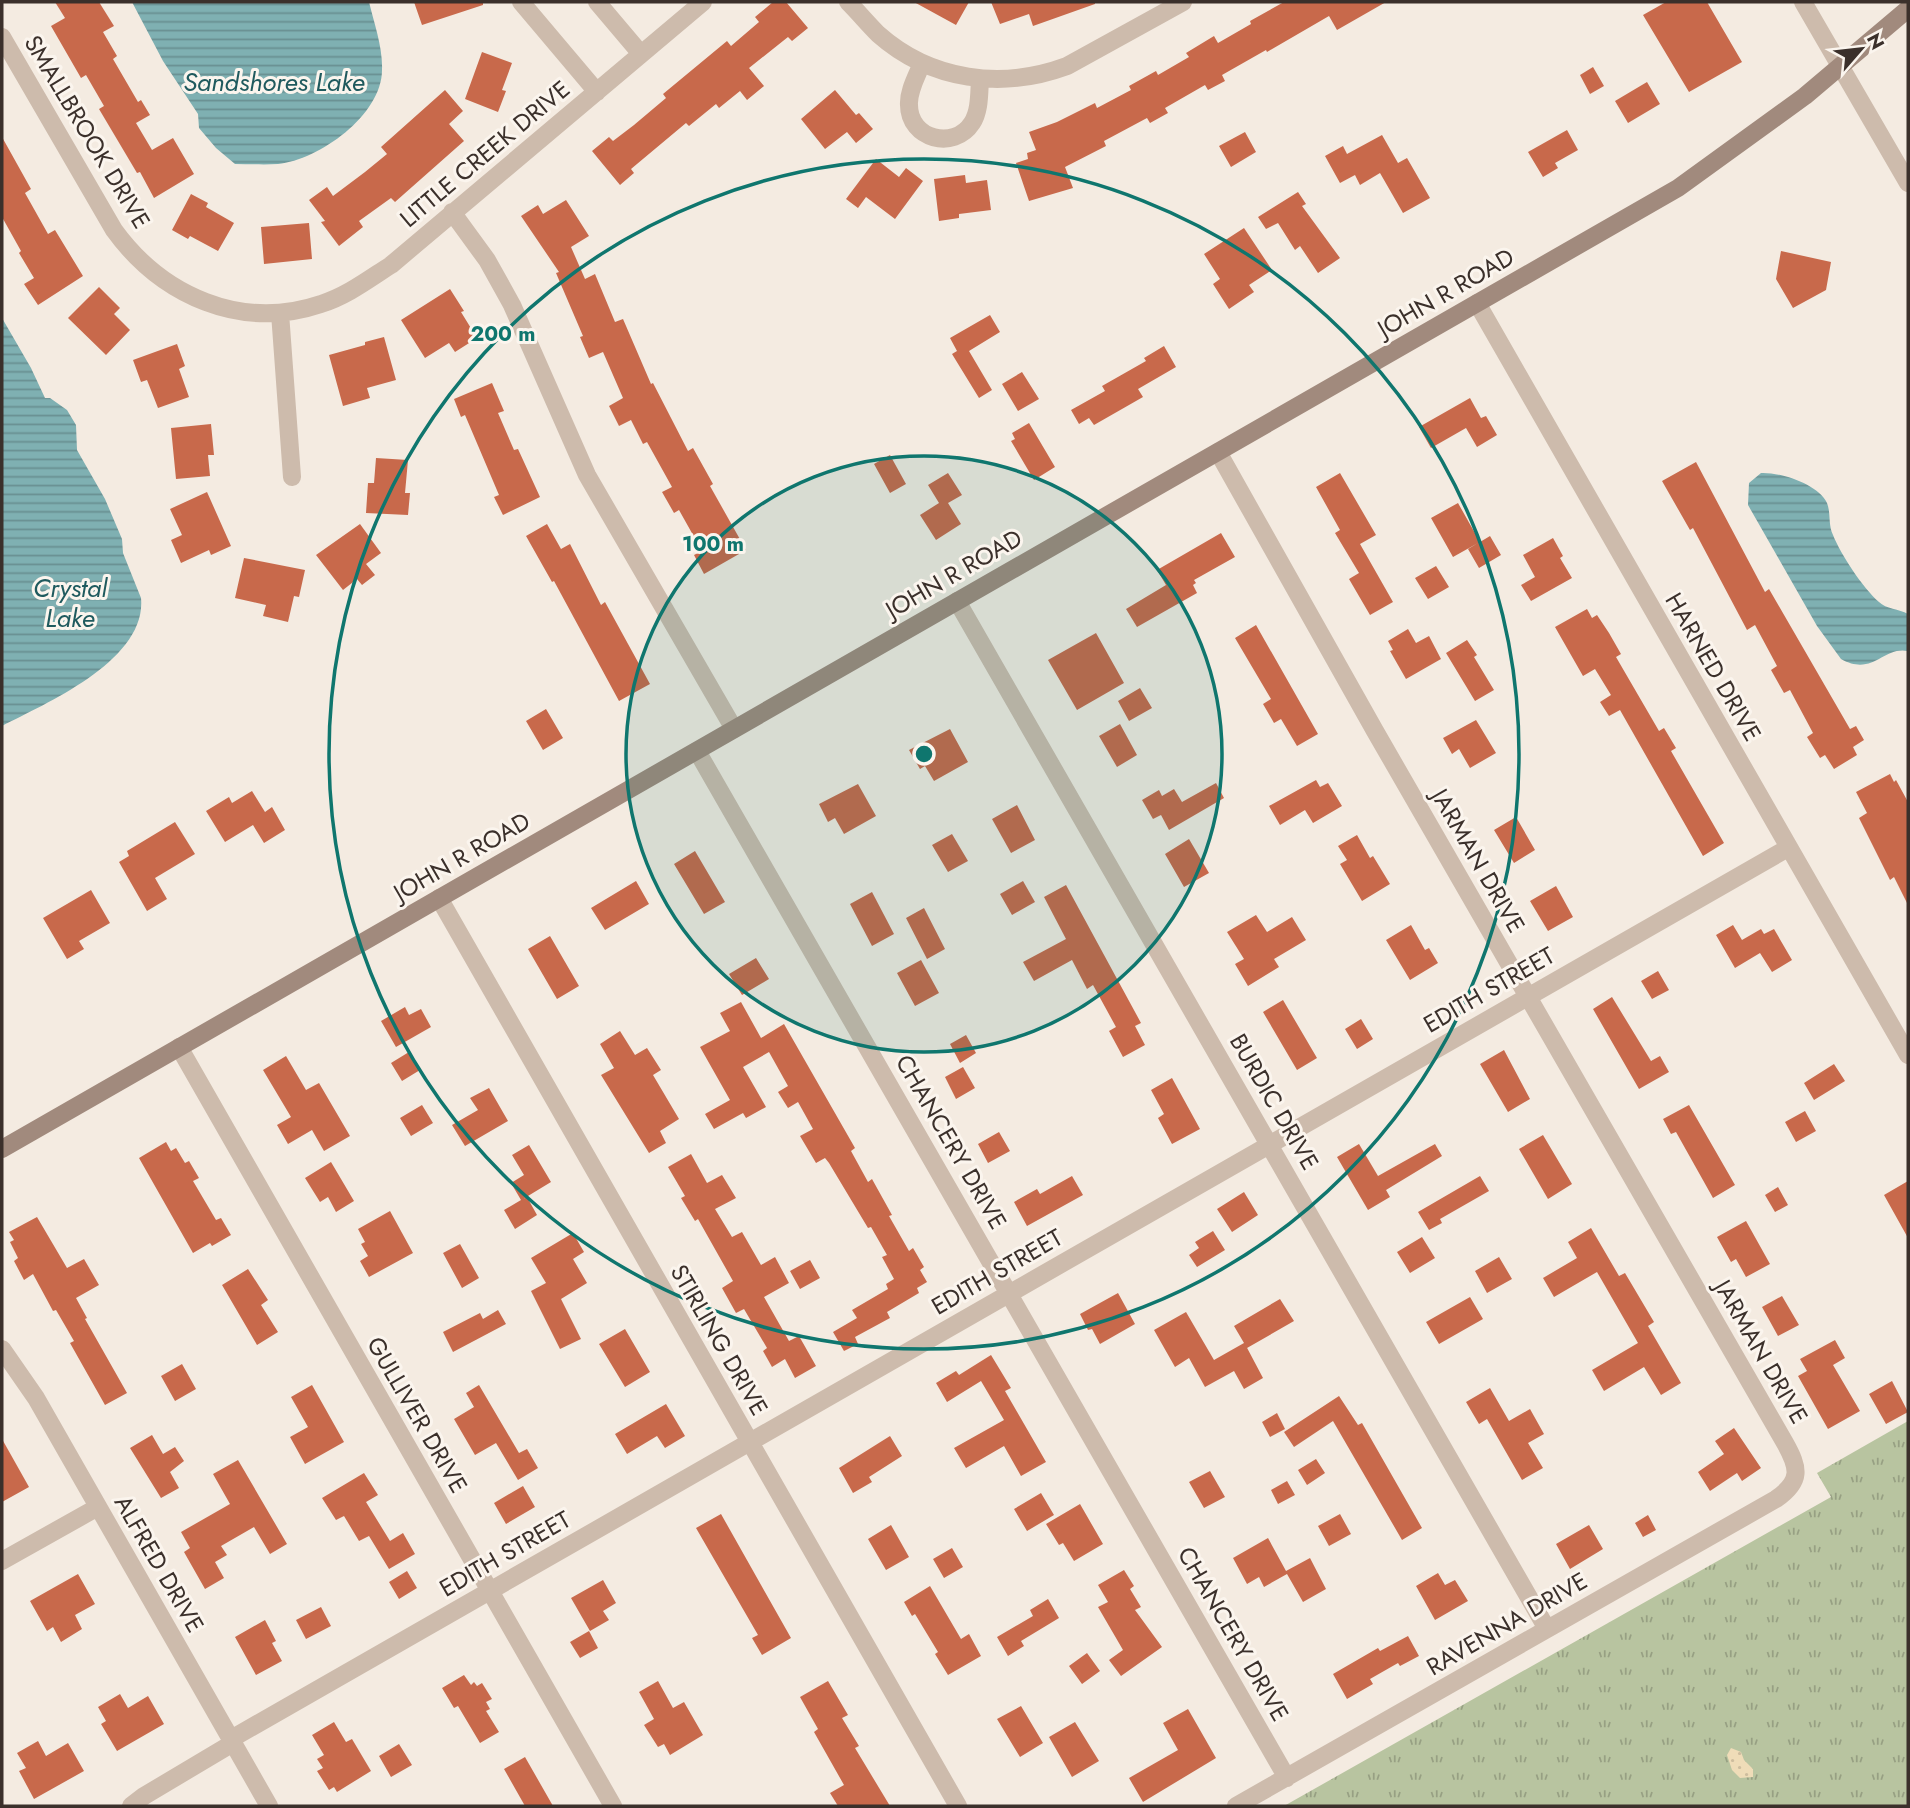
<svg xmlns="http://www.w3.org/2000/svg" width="1910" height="1808" viewBox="0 0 1910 1808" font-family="Jost,sans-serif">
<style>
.grass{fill:url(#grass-tufts)}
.sand{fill:url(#sand-dots)}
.water{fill:url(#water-rules)}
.building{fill:#c8694b}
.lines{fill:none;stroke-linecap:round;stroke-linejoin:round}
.minor{stroke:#cdbbac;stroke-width:18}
.tertiary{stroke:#cdbbac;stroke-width:18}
.secondary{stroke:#a18a7d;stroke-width:18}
.ring{fill:none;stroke:#0f766e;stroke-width:3.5}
.labels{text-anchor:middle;stroke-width:6;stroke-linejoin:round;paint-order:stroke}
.street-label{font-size:24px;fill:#3b302b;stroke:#fbf5ee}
.water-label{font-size:26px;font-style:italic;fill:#1f5a5e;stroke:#fbf5ee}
.centre{fill:#0f766e;stroke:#fbf5ee;stroke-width:3.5}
.ring-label{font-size:21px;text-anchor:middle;font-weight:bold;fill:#0f766e;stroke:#fbf5ee;stroke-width:6;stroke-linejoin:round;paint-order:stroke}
</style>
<defs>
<pattern id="grass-tufts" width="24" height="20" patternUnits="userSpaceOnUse" patternTransform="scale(1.75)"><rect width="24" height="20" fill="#b8c4a0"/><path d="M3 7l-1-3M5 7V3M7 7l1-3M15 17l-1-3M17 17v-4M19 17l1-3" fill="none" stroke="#97a083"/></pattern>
<pattern id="sand-dots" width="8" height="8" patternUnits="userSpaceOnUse" patternTransform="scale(1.75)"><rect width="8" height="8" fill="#efdcb8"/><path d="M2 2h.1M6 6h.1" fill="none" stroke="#cebd9e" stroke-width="1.8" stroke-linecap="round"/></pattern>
<pattern id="water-rules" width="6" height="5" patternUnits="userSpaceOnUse" patternTransform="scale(1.75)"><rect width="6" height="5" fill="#7fb0b2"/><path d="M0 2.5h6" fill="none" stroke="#699091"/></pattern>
</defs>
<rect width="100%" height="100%" fill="#f4ebe1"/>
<path class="grass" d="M1908 1421V1806H1284L1831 1497 1817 1473Z"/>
<path class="sand" d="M1731 1748 1741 1752 1744 1760 1753 1769V1777L1740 1778 1732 1770 1727 1755Z"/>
<path class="water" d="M132 2H369C374 23 383 48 382 70 382 115 319 160 278 164 264 165 249 164 235 164L216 148 199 128 198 114 163 61Z
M2 318 31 368 45 398H50L67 410 76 425 77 450 105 499 122 539 123 553 141 598C147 660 47 703 2 726Z
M1761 473C1780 472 1818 484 1827 503 1831 513 1828 525 1833 535 1841 555 1863 588 1879 602 1886 609 1899 609 1908 614V651C1883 646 1873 677 1841 659L1817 626 1748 505 1749 483Z"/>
<path class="building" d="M55 2H99L114 26 103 32 117 56 113 59 138 102 141 100 150 115 136 123 152 150 173 138 194 174 154 198 140 172 137 173 99 109 104 106 86 75 81 78 51 26 65 18Z
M414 2H483V5L422 25Z
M773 2H786L808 28 792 41 788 37 749 68 764 86 747 100 740 91 719 108 716 104 689 126 686 123 631 169 634 173 620 185 592 151 609 137 613 141 634 125 666 98 663 94 727 41 731 46 759 22 755 17Z
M914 2H969L956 25Z
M991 2H1095V4L1033 26 1029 14 1000 24Z
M1284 2H1386L1337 30 1329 16 1267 52 1266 50 1222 75 1225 81 1208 90 1205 85 1165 108 1168 113 1150 123 1147 118 1104 141 1106 146 1065 167 1073 188 1029 201 1016 163 1028 159 1027 153 1036 150 1029 132 1057 122 1095 103 1097 108 1131 90 1129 86 1156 71 1158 75 1189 57 1186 53 1214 36 1218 43 1251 24 1250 21Z
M1666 2H1707L1742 62 1689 92 1643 15Z
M482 52 512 63 502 90 506 91 498 112 465 99Z
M1593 67 1604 86 1590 94 1580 75Z
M1647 82 1660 104 1628 123 1615 101Z
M445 90 463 111 449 124 464 141 395 202 391 198 359 221 363 227 339 246 321 222 325 221 309 200 327 187 333 196 365 172 387 154 381 147Z
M835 90 856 115 859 113 873 129 856 143 847 132 825 149 801 119Z
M1567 130 1578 150 1555 163 1558 168 1543 177 1528 152Z
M1245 132 1256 152 1231 167 1219 146Z
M1382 135 1398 163 1407 158 1430 198 1403 213 1380 173 1360 185 1355 175 1340 183 1325 156 1343 146 1347 154Z
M2 137 31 189 25 193 48 234 55 230 83 276 38 305 24 284 34 278 19 253 21 251 2 217Z
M876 159 899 177 906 168 923 181 895 219 866 197 858 208 846 199Z
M965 175 966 183 987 180 991 210 959 214V218L939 221 934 179Z
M1298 192 1306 204 1302 206 1340 258 1318 273 1300 246 1295 250 1278 223 1266 229 1258 217Z
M191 194 208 203 206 207 234 223 218 251 190 236 188 239 172 230Z
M566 200 589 236 571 247 585 279 595 274 615 322 623 319 651 384 653 383 688 451 693 448 713 484 710 486 746 550 704 574 694 555 702 551 679 510 674 513 662 492 672 487 647 442 643 444 631 420 619 426 609 406 623 398 603 352 589 358 580 337 583 336 556 273 559 272 521 216 538 205 543 214Z
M309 223 312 259 264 264 261 227Z
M1244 228 1272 270 1249 285 1254 292 1229 309 1213 284 1220 279 1204 254Z
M1781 251 1831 262 1826 290 1793 308 1776 279Z
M99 287 120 308 114 314 130 330 106 355 68 318Z
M450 289 464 311 461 312 477 338 455 352 449 343 425 358 401 320Z
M990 315 1000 332 969 351 992 390 979 398 952 354 957 351 950 338Z
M384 337 396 380 367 388 370 398 343 406 329 355 365 345V342Z
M177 344 185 366 179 369 189 397 158 408 147 380 141 382 133 360Z
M1164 346 1176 367 1138 389 1143 397 1094 425 1089 418 1079 424 1071 410 1105 391 1102 386 1146 361 1144 358Z
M1022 372 1039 399 1018 411 1002 384Z
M492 383 504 411 498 413 514 450 518 449 540 497 503 515 494 497 499 495 465 415 461 417 454 399Z
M1470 398 1481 418 1486 416 1497 435 1477 447 1466 428 1431 448 1419 427Z
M1029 423 1055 467 1034 480 1011 441 1015 439 1012 433Z
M211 424 214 455H208L210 476 176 479 171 428Z
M890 455 906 484 890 493 874 464Z
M376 458 408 460 405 493H410L408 515 366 513 368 483H374Z
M1696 462 1765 592 1769 589 1850 729 1856 726 1864 740 1853 747 1857 755 1834 769 1825 755 1820 758 1807 737 1813 733 1790 690 1784 693 1771 670 1777 666 1755 625 1747 630 1693 528 1690 530 1662 481Z
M948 473 962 495 948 503 961 524 936 540 920 515 939 503 928 485Z
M1340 473 1376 535 1360 544 1393 602 1370 615 1349 579 1359 573 1335 533 1340 530 1316 487Z
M207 492 231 546 211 555 209 550 181 563 171 540 182 535 170 509Z
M1458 503 1480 542 1490 536 1501 555 1479 568 1468 549 1478 543 1453 557 1431 518Z
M360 524 381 553 366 564 375 575 362 585 357 579 343 590 316 555Z
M547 524 561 549 570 544 601 605 605 602 650 684 619 701 554 581 552 582 526 536Z
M1221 533 1235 557 1194 580 1196 583 1193 585 1197 593 1137 627 1126 609 1166 585 1157 570Z
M1553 538 1563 556 1560 558 1572 578 1531 601 1521 585 1535 577 1523 555Z
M244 558 305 570 299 597 294 596 288 622 263 616 266 605 235 598Z
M1436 566 1449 587 1428 599 1415 578Z
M1587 609 1592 618 1597 615 1609 633 1621 654 1616 657 1659 731 1664 728 1676 748 1671 751 1724 843 1703 856 1620 710 1609 716 1600 702 1611 695 1595 669 1583 676 1555 627Z
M1256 625 1318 734 1297 746 1281 719 1274 723 1263 704 1271 699 1235 638Z
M1408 629 1416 643 1429 636 1441 659 1406 679 1390 651 1393 650 1388 641Z
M1096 633 1124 683 1077 710 1048 660Z
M1467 640 1477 655 1474 657 1494 690 1475 701 1446 653Z
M1140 688 1152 708 1129 721 1118 701Z
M546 709 563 738 543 750 526 721Z
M1476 720 1496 753 1470 768 1459 749 1452 754 1443 738Z
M1120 724 1137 755 1117 767 1099 736Z
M950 729 968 762 934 781 925 766 920 769 909 750Z
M1890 774 1894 782 1896 780 1908 802V905L1894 877 1890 880 1859 818 1867 813 1856 792Z
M1316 780 1320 787 1328 783 1342 806 1313 823 1305 810 1280 825 1269 806Z
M1216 783 1224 798 1169 830 1161 815 1153 819 1142 800 1159 790 1162 796 1174 789 1182 802Z
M858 784 876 816 844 834 835 818 828 822 819 804Z
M252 791 265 812 272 807 285 830 264 843 253 825 225 842 206 811 229 797 232 803Z
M1017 805 1035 840 1011 853 992 819Z
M1516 817 1535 850 1514 863 1494 830Z
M175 822 195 854 155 878 167 899 147 911 119 862 129 856 127 851Z
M952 834 968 861 948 872 932 845Z
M1357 835 1370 858 1373 856 1390 884 1362 901 1340 864 1347 860 1338 846Z
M1189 839 1209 873 1184 887 1165 854Z
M695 851 725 902 704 914 674 864Z
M636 881 649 904 605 930 591 908Z
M1023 881 1035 902 1012 915 1000 894Z
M1066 885 1141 1023 1135 1026 1145 1045 1123 1057 1109 1031 1116 1027 1093 985 1087 989 1072 960 1034 981 1023 962 1066 939 1044 897Z
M1556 886 1573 917 1548 931 1530 901Z
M91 890 110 923 79 941 84 949 67 959 43 918Z
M872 892 894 934 872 946 850 904Z
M924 908 945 949 927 959 906 918Z
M1256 915 1267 932 1292 917 1306 940 1274 959 1279 967 1248 986 1235 964 1244 959 1227 932Z
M1411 925 1425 950 1429 948 1438 963 1410 980 1386 940Z
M1733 925 1742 940 1761 929 1764 934 1774 929 1792 960 1772 972 1760 953 1735 968 1716 935Z
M550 936 579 986 557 999 528 949Z
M756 958 769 979 742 995 729 974Z
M921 960 939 993 915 1006 897 973Z
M1658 971 1669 990 1652 999 1641 981Z
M1612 997 1651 1061 1660 1056 1669 1072 1639 1089 1593 1009Z
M1283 1000 1317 1058 1297 1070 1263 1012Z
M741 1002 761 1038 784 1024 855 1148 851 1151 868 1182 872 1179 892 1215 889 1216 909 1251 913 1248 924 1267 920 1270 927 1282 917 1288 919 1293 887 1312 890 1318 855 1337 858 1344 844 1351 833 1332 857 1318 852 1310 888 1289 886 1284 894 1279 882 1257 887 1255 871 1227 868 1228 829 1163 825 1158 816 1163 800 1136 813 1129 798 1102 788 1108 778 1092 788 1086 769 1052 743 1067 766 1107 746 1118 743 1113 714 1129 705 1114 730 1100 700 1047 730 1031 720 1013Z
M405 1007 409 1015 421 1009 431 1027 396 1047 381 1021Z
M1361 1019 1373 1039 1357 1049 1345 1029Z
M620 1031 635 1055 647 1048 661 1070 653 1075 679 1119 660 1131 666 1143 649 1153 601 1075 614 1068 600 1044Z
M966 1035 976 1053 960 1063 950 1044Z
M1504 1050 1530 1099 1508 1112 1480 1064Z
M409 1052 420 1070 402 1081 391 1063Z
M286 1056 306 1090 319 1083 350 1136 324 1151 312 1130 288 1144 277 1125 291 1117 263 1070Z
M1834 1064 1845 1081 1814 1100 1804 1083Z
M963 1067 975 1088 956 1099 945 1077Z
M1172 1078 1200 1129 1172 1144 1158 1118 1164 1114 1151 1090Z
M489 1088 508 1121 465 1146 452 1125 478 1110 470 1098Z
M422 1105 433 1123 411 1136 400 1118Z
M1689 1105 1735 1185 1713 1198 1676 1132 1671 1134 1663 1119Z
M1805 1111 1816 1131 1796 1142 1785 1122Z
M999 1132 1010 1151 988 1163 978 1144Z
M1543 1135 1572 1184 1548 1199 1519 1149Z
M166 1142 171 1151 176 1148 185 1163 189 1161 199 1178 193 1181 216 1220 221 1218 231 1235 212 1246 210 1243 193 1253 139 1158Z
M1359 1144 1378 1176 1435 1144 1442 1156 1386 1190 1390 1197 1368 1210 1337 1157Z
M529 1145 551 1182 523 1199 527 1197 537 1215 515 1229 504 1210 521 1200 511 1183 524 1175 512 1155Z
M691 1154 707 1183 722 1175 736 1198 715 1209 732 1237 742 1232 761 1265 775 1257 789 1283 764 1297 789 1341 799 1336 816 1366 795 1378 785 1359 772 1367 763 1351 767 1348 744 1309 736 1313 722 1288 733 1281 698 1219 695 1221 681 1198 685 1196 668 1167Z
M331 1162 354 1201 336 1212 328 1197 320 1202 305 1178Z
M1072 1176 1083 1195 1027 1226 1014 1202 1037 1189 1040 1194Z
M1480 1176 1489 1191 1440 1219 1442 1223 1429 1230 1418 1212Z
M1908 1181V1238L1884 1195Z
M1778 1187 1788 1205 1775 1212 1765 1195Z
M1244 1192 1258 1215 1232 1232 1217 1209Z
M390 1211 413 1253 369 1277 360 1261 368 1256 361 1244 365 1242 358 1229Z
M37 1217 67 1268 84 1259 99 1285 76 1298 87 1318 85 1319 127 1393 105 1405 70 1343 74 1341 56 1310 53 1311 33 1274 24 1280 14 1261 18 1258 10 1242 14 1240 9 1232Z
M1746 1221 1770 1264 1746 1277 1736 1259 1731 1262 1717 1237Z
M1591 1228 1619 1276 1625 1273 1654 1322 1648 1326 1681 1383 1661 1395 1644 1367 1604 1391 1592 1370 1638 1343 1597 1272 1554 1297 1543 1278 1577 1258 1568 1242Z
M1213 1231 1225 1250 1197 1267 1189 1255 1199 1248 1195 1242Z
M573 1233 584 1252 573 1259 587 1283 561 1299 581 1339 560 1349 531 1291 546 1283 531 1258Z
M1422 1237 1435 1258 1410 1273 1397 1252Z
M460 1244 479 1278 462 1288 443 1253Z
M1499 1257 1512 1279 1487 1293 1475 1271Z
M810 1260 820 1278 800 1289 790 1271Z
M248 1269 268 1300 261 1305 278 1332 257 1345 222 1285Z
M1118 1293 1135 1324 1100 1344 1092 1329 1088 1330 1080 1314Z
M1782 1296 1799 1325 1778 1336 1762 1307Z
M1470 1297 1483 1319 1439 1344 1426 1322Z
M1280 1299 1294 1321 1247 1348 1245 1344 1263 1378 1244 1389 1234 1371 1205 1387 1189 1358 1175 1367 1154 1330 1186 1312 1214 1360 1244 1343 1234 1326Z
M498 1310 506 1324 453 1352 443 1332 480 1313 483 1319Z
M625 1329 650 1372 625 1387 599 1344Z
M1835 1340 1845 1358 1833 1365 1860 1411 1828 1429 1798 1376 1807 1371 1800 1359Z
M991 1355 1011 1388 1005 1391 1046 1462 1021 1476 1004 1446 966 1468 954 1448 1004 1420 981 1381 947 1402 936 1383 956 1371 959 1375Z
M182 1364 196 1389 175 1401 161 1376Z
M1892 1381 1908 1412 1886 1424 1869 1394Z
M312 1385 344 1442 305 1464 290 1437 308 1427 291 1397Z
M479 1385 519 1453 527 1449 538 1468 518 1480 496 1443 475 1455 454 1419 474 1407 466 1393Z
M1490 1388 1509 1421 1530 1409 1544 1434 1528 1443 1543 1468 1522 1480 1487 1419 1479 1424 1466 1402Z
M1339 1396 1358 1425 1362 1423 1422 1528 1402 1540 1333 1421 1294 1447 1284 1432Z
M666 1404 685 1436 665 1448 657 1436 627 1454 615 1434Z
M1277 1413 1285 1429 1270 1437 1262 1422Z
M1734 1428 1761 1468 1742 1481 1737 1473 1710 1491 1698 1472 1724 1454 1715 1441Z
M152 1435 163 1454 175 1447 184 1461 170 1472 179 1488 161 1498 130 1448Z
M890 1436 902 1456 869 1477 872 1482 853 1493 839 1468Z
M2 1439 29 1487 2 1502Z
M1316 1459 1325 1473 1307 1485 1298 1470Z
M238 1460 287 1544 270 1554 254 1527 221 1546 227 1555 215 1562 224 1578 205 1589 184 1552 190 1548 181 1532 230 1504 213 1474Z
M1210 1471 1225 1497 1204 1508 1189 1482Z
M364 1473 378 1495 366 1502 390 1541 403 1533 415 1554 389 1569 369 1536 359 1541 344 1516 336 1520 322 1498Z
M1287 1481 1295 1495 1278 1504 1271 1490Z
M523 1486 535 1507 506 1524 494 1503Z
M1041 1493 1054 1515 1027 1531 1014 1509Z
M1080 1504 1103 1544 1074 1561 1063 1543 1059 1545 1046 1524Z
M721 1514 791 1638 762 1655 752 1638 758 1635 696 1528Z
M1340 1514 1351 1534 1329 1546 1318 1526Z
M1648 1515 1656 1530 1643 1537 1635 1523Z
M891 1525 909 1557 886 1570 868 1539Z
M1589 1525 1603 1549 1570 1569 1556 1544Z
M1268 1538 1286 1571 1310 1558 1326 1589 1303 1602 1287 1574 1264 1587 1259 1577 1247 1584 1233 1558Z
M952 1548 963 1567 944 1578 933 1559Z
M1124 1570 1134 1586 1130 1589 1141 1607 1135 1610 1162 1647 1121 1676 1109 1660 1123 1650 1098 1607 1108 1602 1098 1585Z
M407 1571 417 1588 399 1599 389 1582Z
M1438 1573 1445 1585 1455 1580 1468 1601 1435 1620 1416 1586Z
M78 1574 95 1604 75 1615 82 1629 61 1642 53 1627 47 1631 30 1601Z
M603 1580 616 1603 603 1611 609 1620 590 1631 571 1598Z
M930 1586 961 1639 969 1634 981 1656 948 1675 935 1654 938 1652 915 1614 912 1616 904 1602Z
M1048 1599 1059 1618 1021 1641 1024 1646 1008 1656 997 1637 1033 1616 1030 1610Z
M321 1607 331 1626 306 1639 296 1620Z
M265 1620 276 1641 272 1643 282 1661 256 1675 235 1637Z
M589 1631 598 1648 580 1658 570 1642Z
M1408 1636 1419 1656 1400 1666 1398 1663 1370 1679 1373 1684 1347 1699 1333 1674 1378 1648 1380 1651Z
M1087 1653 1100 1671 1082 1684 1069 1666Z
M464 1675 471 1685 474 1682 477 1686 482 1683 492 1699 486 1702 490 1709 486 1711 499 1732 480 1743 458 1706 454 1708 442 1688Z
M658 1681 673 1708 684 1702 703 1735 670 1755 664 1744 658 1747 644 1725 654 1719 639 1692Z
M828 1681 848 1715 842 1718 859 1746 855 1748 890 1806H838L830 1793 844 1785 814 1732 818 1729 800 1697Z
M120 1694 128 1708 148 1696 164 1724 117 1751 101 1724 106 1721 98 1707Z
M1021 1706 1043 1743 1020 1757 997 1719Z
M1188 1709 1216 1758 1143 1802 1129 1778 1178 1750 1163 1723Z
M334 1722 346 1742 352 1739 371 1771 337 1792 334 1787 329 1790 317 1771 323 1768 317 1759 324 1755 312 1735Z
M1075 1722 1099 1761 1072 1777 1049 1737Z
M38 1741 46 1756 68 1743 84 1771 34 1799 19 1771 26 1768 17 1753Z
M399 1744 412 1765 391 1777 379 1756Z
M525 1757 553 1806H525L504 1769Z"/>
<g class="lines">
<path class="minor" d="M521 2 597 92
M597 2 641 54
M848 2C858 12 868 24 878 34 931 81 1002 90 1067 66L1183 2
M2 37 114 230C162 296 241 331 321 304 347 296 369 279 391 265L703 2
M922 63C917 76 908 91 909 105 909 139 954 151 972 123 980 111 979 93 980 79
M452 212 487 260 512 305 587 475 734 729
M1477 303 1908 1055
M280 313 292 477
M1218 452 1375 731 1785 1443C1799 1468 1802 1481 1776 1499L1236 1806
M957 601 1547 1629
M697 751 1287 1778
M439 898 958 1806
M179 1047 613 1806
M2 1349 36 1398 269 1806
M2 1561 98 1507
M231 1739 1788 848
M131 1806 144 1796 233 1743"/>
<path class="tertiary" d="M1803 2 1908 183"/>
<path class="secondary" d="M2 1149 1678 188 1805 96 1908 9"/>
</g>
<circle cx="924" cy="754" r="298" fill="#0f766e" fill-opacity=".12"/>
<g class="ring">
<circle cx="924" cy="754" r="298"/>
<circle cx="924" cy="754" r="595"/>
</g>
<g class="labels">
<g class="street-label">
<text transform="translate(87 132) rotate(59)" y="8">SMALLBROOK DRIVE</text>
<text transform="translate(485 154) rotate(-40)" y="8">LITTLE CREEK DRIVE</text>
<text transform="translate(1446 293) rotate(-30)" y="8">JOHN R ROAD</text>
<text transform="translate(954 574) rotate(-30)" y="8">JOHN R ROAD</text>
<text transform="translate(1713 667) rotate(60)" y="8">HARNED DRIVE</text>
<text transform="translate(462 857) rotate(-30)" y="8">JOHN R ROAD</text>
<text transform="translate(1478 861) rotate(60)" y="8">JARMAN DRIVE</text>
<text transform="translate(1489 990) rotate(-30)" y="8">EDITH STREET</text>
<text transform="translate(1274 1102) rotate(60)" y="8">BURDIC DRIVE</text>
<text transform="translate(951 1142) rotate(60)" y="8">CHANCERY DRIVE</text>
<text transform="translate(997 1272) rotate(-30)" y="8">EDITH STREET</text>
<text transform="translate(719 1340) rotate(60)" y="8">STIRLING DRIVE</text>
<text transform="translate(1761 1352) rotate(60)" y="8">JARMAN DRIVE</text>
<text transform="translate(417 1415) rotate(60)" y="8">GULLIVER DRIVE</text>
<text transform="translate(505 1554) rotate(-30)" y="8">EDITH STREET</text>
<text transform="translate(159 1564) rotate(60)" y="8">ALFRED DRIVE</text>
<text transform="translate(1507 1624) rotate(-30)" y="8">RAVENNA DRIVE</text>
<text transform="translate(1233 1634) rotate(60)" y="8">CHANCERY DRIVE</text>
</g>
<g class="water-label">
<text x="274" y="91">Sandshores Lake</text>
<text x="70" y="597">Crystal<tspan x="70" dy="30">Lake</tspan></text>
</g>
</g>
<circle cx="924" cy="754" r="10" class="centre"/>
<g class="ring-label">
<text x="503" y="341">200 m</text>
<text x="713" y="551">100 m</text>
</g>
<rect width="1910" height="1808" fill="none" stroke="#3b302b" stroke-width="7"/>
<g transform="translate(1861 49) rotate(62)" stroke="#fbf5ee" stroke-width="5" paint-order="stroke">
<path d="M0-5L12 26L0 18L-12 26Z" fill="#3b302b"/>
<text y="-10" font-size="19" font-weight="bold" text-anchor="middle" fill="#3b302b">N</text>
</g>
</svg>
